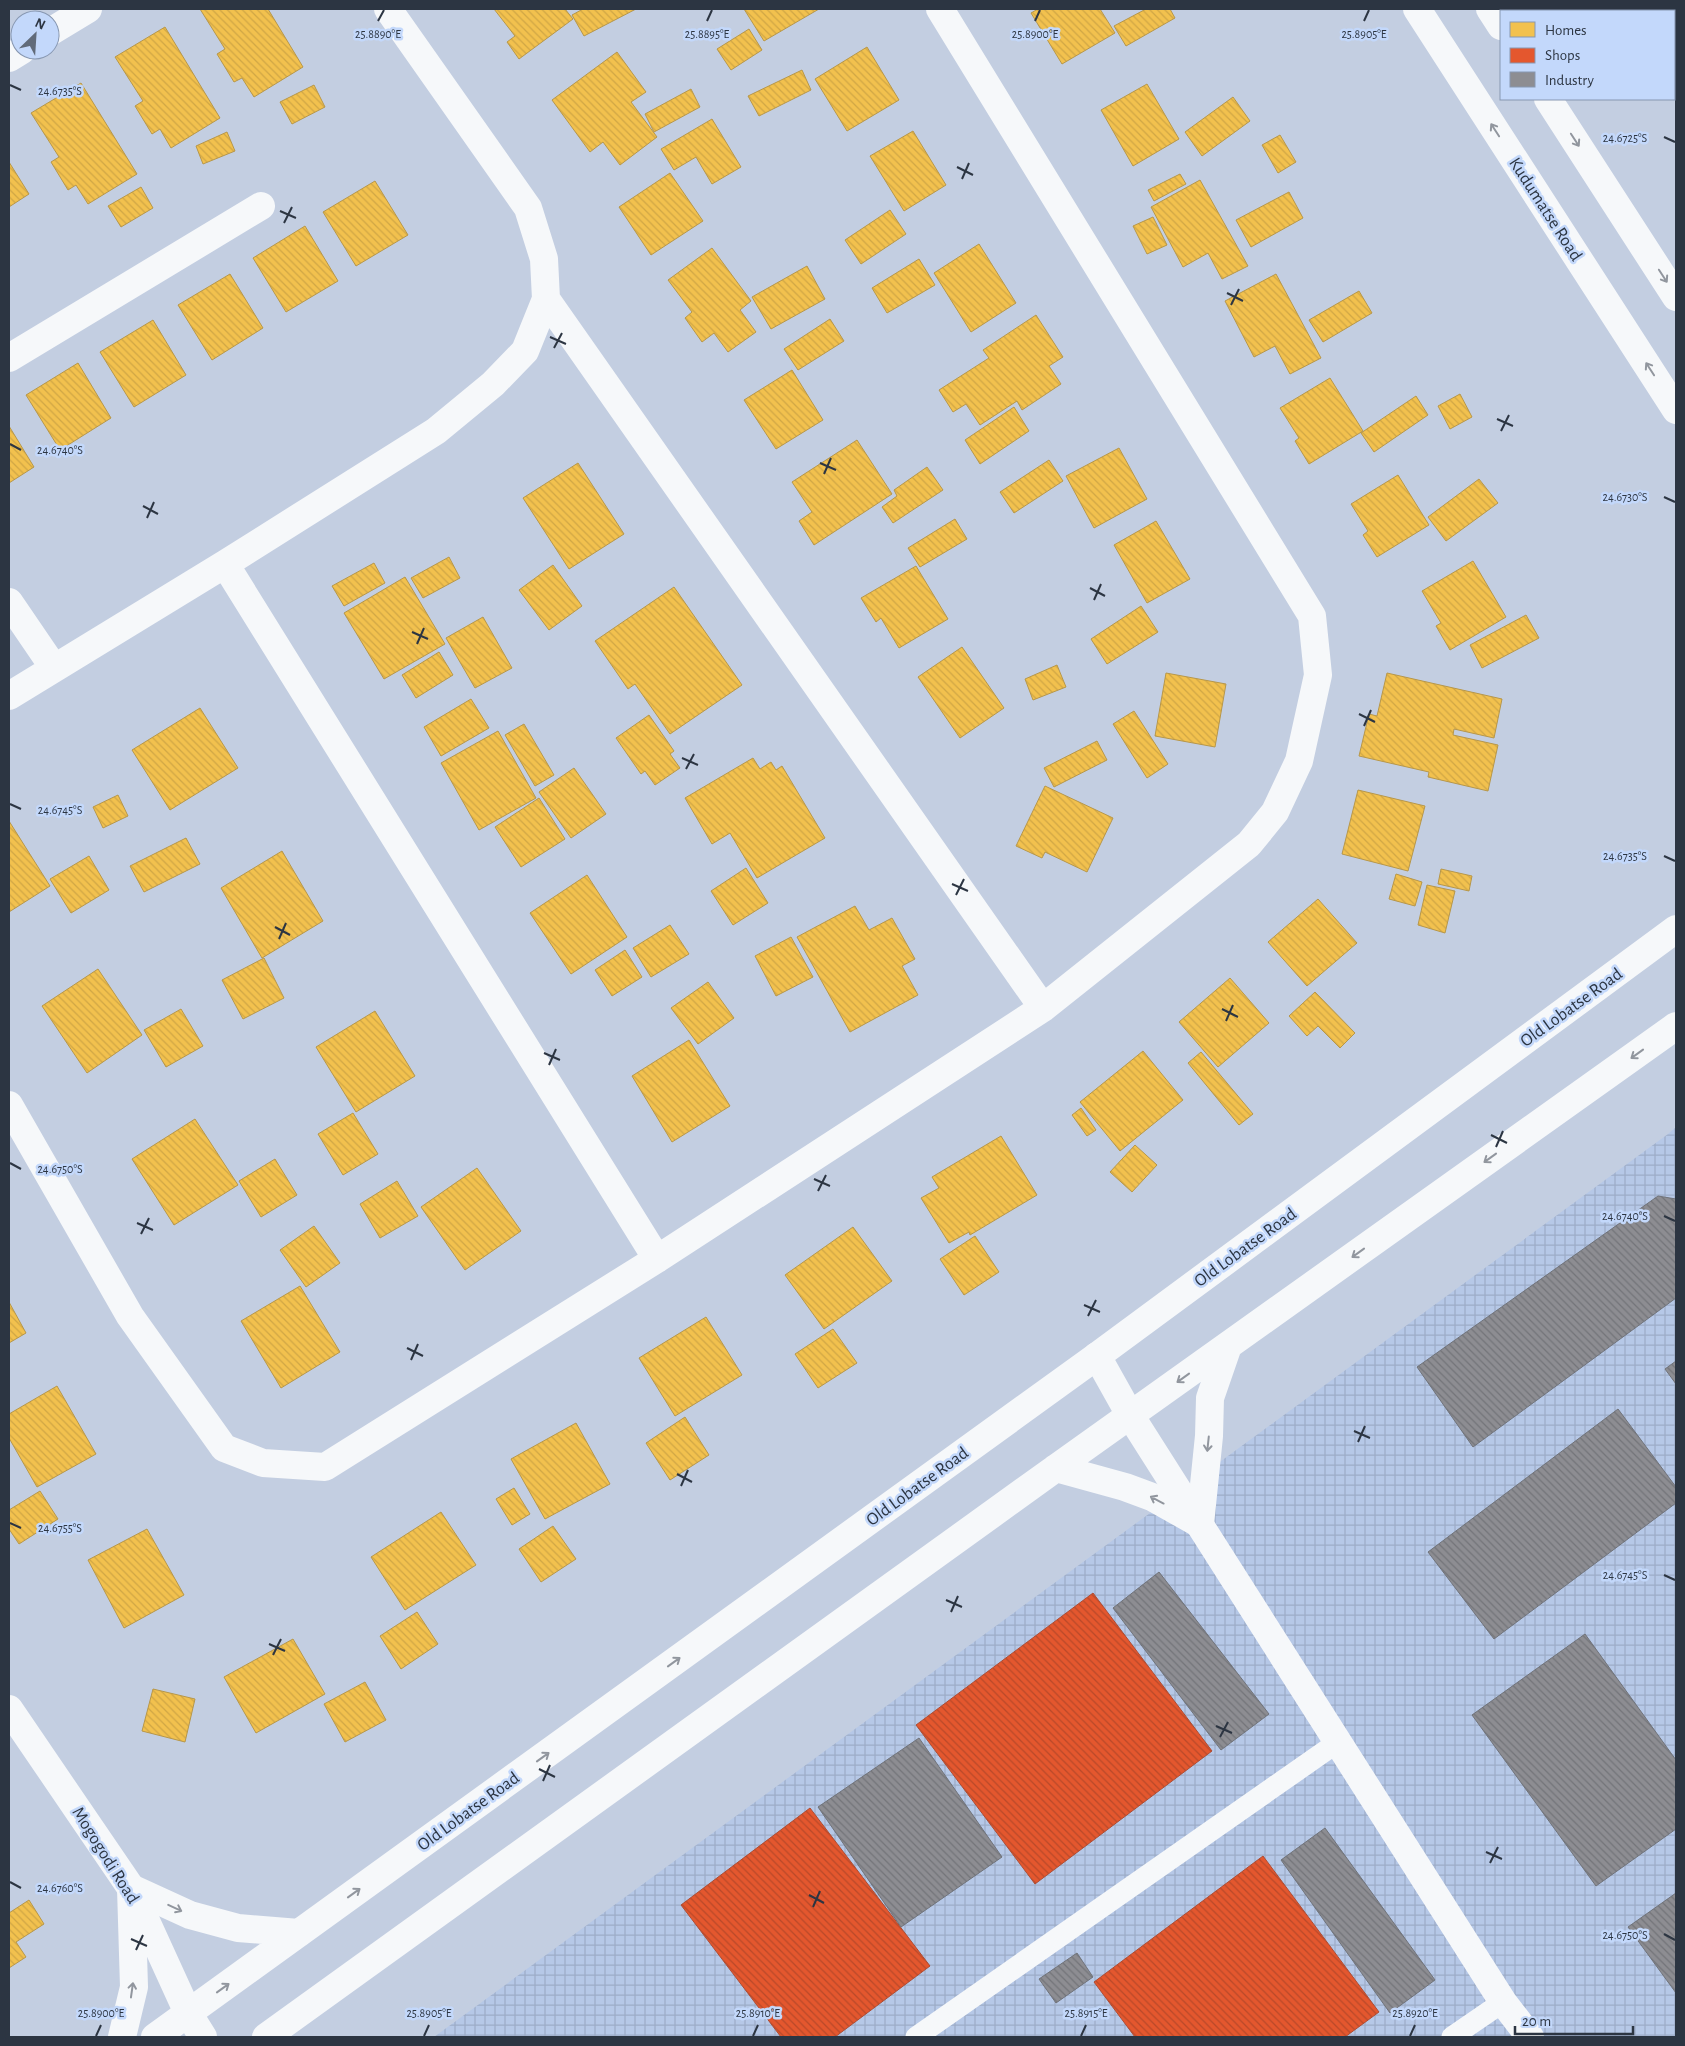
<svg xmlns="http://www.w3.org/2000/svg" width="1685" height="2046" viewBox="0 0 1685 2046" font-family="'Alegreya Sans',sans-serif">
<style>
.industrial{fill:url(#industrial-grid)}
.homes{fill:url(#homes-back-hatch);stroke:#b7974a}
.shops{fill:url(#shops-back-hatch);stroke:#ad4d34}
.industry{fill:url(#industry-back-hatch);stroke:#70737a}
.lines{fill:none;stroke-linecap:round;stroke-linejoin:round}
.lane{stroke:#f6f8fa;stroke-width:21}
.street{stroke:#f6f8fa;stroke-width:28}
.primary{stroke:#f6f8fa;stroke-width:28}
.oneway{stroke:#91969e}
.ticks{fill:none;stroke:#2c3542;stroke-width:2}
.labels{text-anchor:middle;stroke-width:5;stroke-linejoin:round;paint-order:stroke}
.street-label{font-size:18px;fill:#2c3542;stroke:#c3d8fb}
.ticks-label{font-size:12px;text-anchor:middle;fill:#2c3542;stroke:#c3d8fb;stroke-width:5;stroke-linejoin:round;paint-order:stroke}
</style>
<defs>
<pattern id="industrial-grid" width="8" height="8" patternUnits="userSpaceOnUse" patternTransform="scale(1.25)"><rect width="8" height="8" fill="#b6c8e7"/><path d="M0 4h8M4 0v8" fill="none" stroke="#9dacc7"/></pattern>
<pattern id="homes-back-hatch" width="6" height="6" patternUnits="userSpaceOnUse" patternTransform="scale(1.25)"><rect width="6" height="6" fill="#f2c14e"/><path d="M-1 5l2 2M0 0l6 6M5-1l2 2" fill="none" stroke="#d0a645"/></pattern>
<pattern id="shops-back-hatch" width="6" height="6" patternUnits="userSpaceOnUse" patternTransform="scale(1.25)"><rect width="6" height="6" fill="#e4572e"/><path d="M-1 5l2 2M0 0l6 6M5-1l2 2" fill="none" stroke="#b94929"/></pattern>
<pattern id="industry-back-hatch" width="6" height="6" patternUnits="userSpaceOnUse" patternTransform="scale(1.25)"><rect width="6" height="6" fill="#8d8d92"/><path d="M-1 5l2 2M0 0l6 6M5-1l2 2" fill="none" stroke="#737479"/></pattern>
</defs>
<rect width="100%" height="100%" fill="#c3cee1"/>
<path class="industrial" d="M1676 1127V2037H434L1668 1134Z"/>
<path class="homes" d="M200 9H268L303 67 254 97 242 78 234 82 217 54 225 49Z
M494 9H565L573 19 519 59 507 42 515 36Z
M583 9H636L584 36 572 15Z
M744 9H819L764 41Z
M1038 9H1100L1115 33 1062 64 1031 13Z
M1146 9H1170L1175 18 1126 46 1114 26Z
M165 27 220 118 171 148 160 129 152 134 135 106 143 101 115 57Z
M749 29 762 50 731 70 717 49Z
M867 47 899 100 847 131 815 79Z
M617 52 646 92 631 102 657 137 620 165 603 142 590 152 552 100Z
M802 70 811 90 759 116 748 96Z
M81 83 137 174 88 204 76 185 68 190 51 162 59 157 31 113Z
M1147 84 1179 139 1133 166 1101 110Z
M314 85 325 107 292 124 280 102Z
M691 89 700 107 654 132 645 114Z
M1233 97 1250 121 1202 156 1185 132Z
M712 119 741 167 712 184 696 157 674 170 661 149Z
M913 131 946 185 904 211 870 156Z
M227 132 235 151 203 164 196 146Z
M1280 135 1296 162 1278 173 1262 145Z
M9 162 29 194 9 207Z
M670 173 703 221 651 255 619 207Z
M1180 174 1186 184 1154 201 1148 190Z
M1200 180 1248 266 1222 279 1208 253 1183 267 1151 207Z
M375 181 408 235 356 266 323 212Z
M141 187 153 208 121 227 108 206Z
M1289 192 1303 218 1251 247 1236 220Z
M890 210 906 234 861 264 845 240Z
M1153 217 1167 245 1147 254 1133 226Z
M305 226 338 281 286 312 253 258Z
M979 244 1016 303 971 332 934 273Z
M712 248 751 301 740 310 756 332 728 352 714 333 702 342 685 318 692 312 668 280Z
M919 259 935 285 887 313 872 288Z
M807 266 825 299 771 329 752 297Z
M230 274 263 328 212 360 178 305Z
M1276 274 1321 358 1290 374 1275 346 1254 357 1225 301Z
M1359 291 1372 313 1323 342 1309 320Z
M1036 315 1063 357 1049 366 1061 384 1022 410 1017 401 980 425 966 404 953 412 939 390 989 358 983 350Z
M830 319 844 341 798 370 784 349Z
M153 320 186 375 134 407 100 352Z
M78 363 111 418 60 450 26 395Z
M792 370 823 420 776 449 744 400Z
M1330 378 1363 431 1309 464 1295 441 1299 438 1280 408Z
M1460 394 1472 417 1450 429 1438 406Z
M1416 396 1428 415 1374 452 1361 433Z
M1014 407 1029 431 980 464 965 440Z
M9 426 34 467 9 483Z
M857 440 892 494 814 545 799 521 812 512 792 482Z
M1119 448 1147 499 1094 528 1066 476Z
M1049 460 1063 481 1014 513 1000 492Z
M578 463 624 534 569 569 523 498Z
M927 467 943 490 893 523 882 507 897 496 894 490Z
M1398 475 1429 525 1377 557 1363 535 1368 531 1351 504Z
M1479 479 1498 503 1446 541 1428 517Z
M955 519 967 539 920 567 908 548Z
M1156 521 1190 579 1147 603 1114 545Z
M449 557 460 578 423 598 411 578Z
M1473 561 1506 617 1450 650 1436 626 1441 623 1422 591Z
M374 563 385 583 344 606 332 586Z
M553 565 582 606 549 630 519 590Z
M916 566 948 619 899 648 881 618 876 622 861 598Z
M405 577 445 644 384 679 344 613Z
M674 587 742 685 670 734 635 684 628 689 595 641Z
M1141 606 1158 632 1107 664 1091 639Z
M1526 615 1539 638 1482 668 1470 645Z
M483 617 512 668 475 688 446 638Z
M962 647 1004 708 960 738 918 677Z
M439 652 453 675 416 698 402 675Z
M1057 665 1066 687 1033 700 1025 679Z
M1166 673 1226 684 1215 747 1155 736Z
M1387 673 1502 699 1494 738 1454 729 1453 735 1498 745 1488 791 1428 777 1429 772 1359 756 1369 714 1377 716Z
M471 699 489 728 441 756 424 727Z
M200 708 238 768 170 810 132 750Z
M1134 711 1168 764 1147 778 1113 724Z
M649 715 674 751 670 754 680 768 655 785 645 771 641 774 616 738Z
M524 724 554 775 535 786 505 735Z
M498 731 536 798 479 830 441 763Z
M1097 741 1107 760 1054 787 1044 768Z
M753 758 760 769 771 762 776 770 782 766 825 838 757 878 730 833 712 844 685 798Z
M574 768 606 814 571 838 539 792Z
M1045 786 1113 818 1087 872 1045 852 1042 858 1016 846Z
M1358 790 1425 806 1408 871 1342 854Z
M118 795 128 816 103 828 93 807Z
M539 798 565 839 521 867 495 827Z
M9 821 50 886 9 912Z
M186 838 200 864 144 892 130 866Z
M282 851 323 921 262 958 221 888Z
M89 856 109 890 71 913 50 879Z
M746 868 768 903 733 925 711 891Z
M1441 869 1472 876 1469 891 1438 884Z
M1396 874 1422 882 1415 906 1389 899Z
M587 875 627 937 571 974 530 913Z
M1427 885 1455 891 1445 933 1418 925Z
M1318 899 1357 943 1307 986 1268 942Z
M855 906 869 930 892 918 915 959 902 966 918 995 850 1032 797 937Z
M670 925 689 954 651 977 633 948Z
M791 937 813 977 776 996 755 956Z
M625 950 642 977 612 996 595 970Z
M264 958 284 998 243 1019 222 980Z
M98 969 142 1035 87 1073 42 1006Z
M1230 978 1269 1023 1218 1067 1179 1022Z
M708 982 734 1018 698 1044 671 1008Z
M1315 992 1355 1033 1340 1048 1318 1026 1307 1036 1289 1016Z
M181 1009 203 1046 166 1067 144 1030Z
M375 1011 415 1076 356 1112 316 1047Z
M689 1040 730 1106 672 1142 632 1076Z
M1143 1051 1183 1100 1120 1151 1080 1102Z
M1201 1052 1253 1114 1239 1125 1188 1063Z
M1081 1108 1096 1130 1087 1136 1072 1115Z
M353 1113 378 1154 343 1175 318 1134Z
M195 1119 238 1185 174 1225 132 1159Z
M1001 1136 1037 1195 970 1235 969 1232 949 1243 921 1198 939 1188 932 1177Z
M1135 1145 1157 1165 1132 1192 1110 1172Z
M275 1159 297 1195 261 1217 239 1181Z
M477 1168 521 1231 465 1270 421 1207Z
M397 1181 418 1216 380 1238 360 1204Z
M314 1226 340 1263 306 1287 280 1250Z
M853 1227 892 1281 824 1329 785 1275Z
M975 1236 999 1272 964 1295 940 1259Z
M300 1286 340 1352 281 1388 241 1321Z
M9 1302 26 1333 9 1343Z
M706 1317 742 1375 675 1416 639 1358Z
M833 1329 857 1363 818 1388 795 1354Z
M57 1386 96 1454 37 1487 9 1438V1414Z
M685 1417 709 1455 670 1480 646 1443Z
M576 1423 610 1484 545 1519 511 1459Z
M514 1488 530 1514 512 1525 496 1499Z
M40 1491 58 1519 19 1544 9 1529V1510Z
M441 1512 476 1565 405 1610 371 1557Z
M553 1526 576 1559 541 1582 519 1549Z
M147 1529 184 1595 124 1628 88 1560Z
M417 1612 438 1644 401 1669 380 1636Z
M293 1639 325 1694 256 1733 224 1677Z
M365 1682 386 1720 345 1742 324 1704Z
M153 1689 195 1699 185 1742 142 1731Z
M29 1900 44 1924 16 1942 26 1957 9 1968V1913Z"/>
<path class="shops" d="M1093 1593 1212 1751 1035 1884 916 1725Z
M810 1808 930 1966 835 2037H781L681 1905Z
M1263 1856 1379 2012 1345 2037H1135L1094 1982Z"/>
<path class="industry" d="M1658 1196 1676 1199V1298L1473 1447 1417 1367Z
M1676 1361V1384L1665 1369Z
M1618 1409 1676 1487V1503L1494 1639 1428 1552Z
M1159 1572 1269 1714 1221 1750 1113 1608Z
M1585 1634 1676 1760V1829L1596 1886 1472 1715Z
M919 1738 1002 1857 901 1927 818 1807Z
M1325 1828 1435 1980 1390 2013 1281 1860Z
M1676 1893V1993L1628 1927Z
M1077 1953 1093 1977 1056 2003 1039 1979Z"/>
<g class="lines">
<path class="lane" d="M916 2037 1338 1742
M1452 2037 1503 2002"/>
<path class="street" d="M50 32 88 9
M9 58 22 50
M546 299 1043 1008
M9 358 261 206
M225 564 657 1259
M9 602 54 668
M9 696 225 564 436 431 493 384 525 351 546 299 544 259 528 208 388 9
M9 1105 130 1316 224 1448 263 1463 325 1467 657 1259 1043 1008 1249 844 1275 812 1299 761 1318 675 1312 616 940 9
M1097 1356 1130 1415 1503 2002 1530 2037
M9 1709 131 1888 188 2013 203 2037"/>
<path class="primary" d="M1417 9 1676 410
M1490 9 1501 26
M1548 99 1676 297
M1056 1468 1125 1487 1152 1497 1200 1524 1209 1436 1210 1398 1228 1346
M122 2037 134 1987 131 1888 190 1915 238 1928 299 1933
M155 2037 1097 1356 1676 929
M266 2037 1056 1468 1676 1026"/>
</g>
<defs><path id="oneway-shaft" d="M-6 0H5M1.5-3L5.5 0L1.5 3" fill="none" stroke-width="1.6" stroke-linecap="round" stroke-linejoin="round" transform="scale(1.25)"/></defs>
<g class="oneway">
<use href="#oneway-shaft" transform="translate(1495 130) rotate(-123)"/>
<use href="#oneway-shaft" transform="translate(1575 140) rotate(57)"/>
<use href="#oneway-shaft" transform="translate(1663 276) rotate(57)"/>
<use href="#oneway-shaft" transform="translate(1650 369) rotate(-123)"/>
<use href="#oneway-shaft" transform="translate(1637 1054) rotate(144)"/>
<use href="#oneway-shaft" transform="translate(1490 1158) rotate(144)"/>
<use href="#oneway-shaft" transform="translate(1358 1253) rotate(144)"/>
<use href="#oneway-shaft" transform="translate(1183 1378) rotate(144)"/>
<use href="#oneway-shaft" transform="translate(1208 1444) rotate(96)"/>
<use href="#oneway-shaft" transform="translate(1157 1500) rotate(-152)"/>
<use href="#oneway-shaft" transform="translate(674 1662) rotate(-36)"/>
<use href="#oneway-shaft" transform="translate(543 1757) rotate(-36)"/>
<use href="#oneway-shaft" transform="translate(354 1893) rotate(-36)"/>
<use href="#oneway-shaft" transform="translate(175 1908) rotate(25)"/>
<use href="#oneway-shaft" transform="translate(223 1988) rotate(-36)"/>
<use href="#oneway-shaft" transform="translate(132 1990) rotate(-82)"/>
</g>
<path class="ticks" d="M378 21 384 10M707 21 712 10M1035 21 1040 10M1364 21 1369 10M10 85 21 90M1664 137 1675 142M957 167 973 175M962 179 969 163M280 211 296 218M284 223 292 207M1227 293 1243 301M1231 305 1239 289M550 337 566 344M554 348 562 333M1497 419 1513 426M1501 431 1509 415M10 444 21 450M820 463 836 470M824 474 831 458M1664 497 1675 502M143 506 158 514M147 518 154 502M1090 588 1105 596M1094 600 1101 584M412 632 428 639M417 644 424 628M1359 714 1375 722M1364 726 1371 710M682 758 698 765M686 769 694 754M10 804 21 809M1664 856 1675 861M952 884 968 891M956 895 964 879M275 927 290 935M279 939 286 923M1222 1009 1238 1017M1226 1021 1233 1005M544 1053 560 1060M549 1065 556 1049M1491 1135 1507 1143M1496 1147 1503 1131M10 1163 21 1169M814 1179 830 1186M818 1191 826 1175M1664 1216 1675 1221M137 1223 153 1230M141 1234 149 1218M1084 1305 1100 1312M1088 1316 1096 1300M407 1348 423 1356M411 1360 418 1344M1354 1431 1370 1438M1358 1442 1365 1426M677 1474 692 1482M681 1486 688 1470M10 1523 21 1528M1664 1575 1675 1580M946 1600 962 1607M951 1612 958 1596M269 1644 285 1651M273 1655 281 1639M1216 1726 1232 1733M1220 1737 1228 1722M539 1769 555 1777M543 1781 550 1765M1486 1852 1502 1859M1490 1863 1498 1847M10 1882 21 1888M809 1895 824 1903M813 1907 820 1891M1664 1934 1675 1940M131 1939 147 1946M136 1950 143 1935M96 2036 101 2025M424 2036 429 2025M753 2036 758 2025M1081 2036 1086 2025M1410 2036 1415 2025"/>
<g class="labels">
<g class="street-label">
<text transform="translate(1546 209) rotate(57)" y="6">Kudumatse Road</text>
<text transform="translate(1571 1007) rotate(-36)" y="6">Old Lobatse Road</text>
<text transform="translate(1245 1247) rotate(-36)" y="6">Old Lobatse Road</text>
<text transform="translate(917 1486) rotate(-36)" y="6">Old Lobatse Road</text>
<text transform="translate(468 1811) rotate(-36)" y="6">Old Lobatse Road</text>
<text transform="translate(106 1855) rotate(58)" y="6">Mogogodi Road</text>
</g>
</g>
<g class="ticks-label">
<text x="378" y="38">25.8890°E</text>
<text x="707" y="38">25.8895°E</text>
<text x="1035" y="38">25.8900°E</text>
<text x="1364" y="38">25.8905°E</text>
<text x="60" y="95">24.6735°S</text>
<text x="1625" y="142">24.6725°S</text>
<text x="60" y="454">24.6740°S</text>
<text x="1625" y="501">24.6730°S</text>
<text x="60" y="814">24.6745°S</text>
<text x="1625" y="860">24.6735°S</text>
<text x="60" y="1173">24.6750°S</text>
<text x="1625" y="1220">24.6740°S</text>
<text x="60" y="1532">24.6755°S</text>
<text x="1625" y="1579">24.6745°S</text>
<text x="60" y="1892">24.6760°S</text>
<text x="1625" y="1939">24.6750°S</text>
<text x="101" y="2017">25.8900°E</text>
<text x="429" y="2017">25.8905°E</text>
<text x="758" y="2017">25.8910°E</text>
<text x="1086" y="2017">25.8915°E</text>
<text x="1415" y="2017">25.8920°E</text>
</g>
<rect width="1685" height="2046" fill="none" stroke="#2c3542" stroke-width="20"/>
<rect x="1500" y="10" width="175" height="90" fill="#c3d8fb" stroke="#8797b1"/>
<rect x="1510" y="22" width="25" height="15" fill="#f2c14e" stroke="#8797b1"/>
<text x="1545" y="35" font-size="15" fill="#2c3542">Homes</text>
<rect x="1510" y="48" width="25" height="15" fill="#e4572e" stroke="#8797b1"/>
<text x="1545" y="60" font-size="15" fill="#2c3542">Shops</text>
<rect x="1510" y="72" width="25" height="15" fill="#8d8d92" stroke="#8797b1"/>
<text x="1545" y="85" font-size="15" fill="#2c3542">Industry</text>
<g transform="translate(35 35) rotate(25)"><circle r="24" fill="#c3d8fb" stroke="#8797b1"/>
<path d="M0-4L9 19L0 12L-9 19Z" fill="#616b7a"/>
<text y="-8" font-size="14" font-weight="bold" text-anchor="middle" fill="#2c3542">N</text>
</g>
<path d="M1515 2026v8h118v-8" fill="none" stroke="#2c3542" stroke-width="2.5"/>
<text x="1522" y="2026" font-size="15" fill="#2c3542" stroke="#c3d8fb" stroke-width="4" paint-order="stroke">20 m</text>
</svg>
